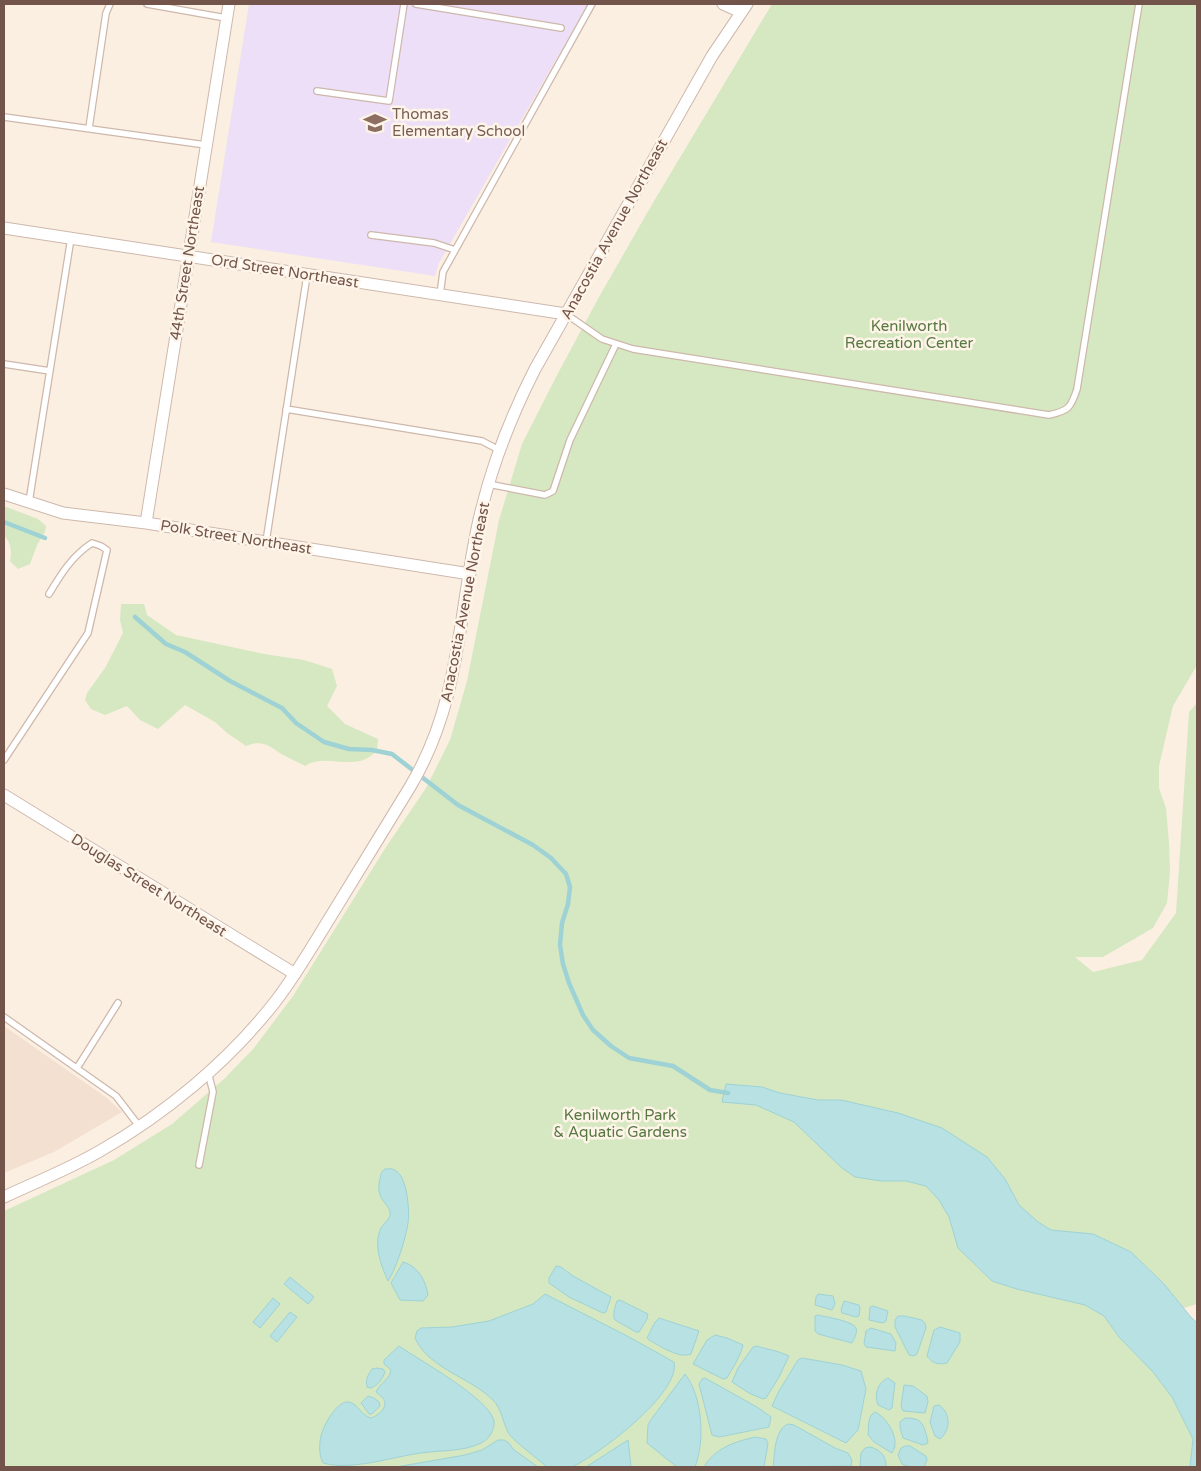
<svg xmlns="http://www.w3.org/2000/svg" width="1201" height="1471" viewBox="0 0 1201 1471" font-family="'Varela Round',sans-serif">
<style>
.residential{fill:#f3e0d1}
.education{fill:#ecdff7}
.green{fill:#d5e8c1}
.water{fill:#b8e1e4;stroke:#9ed2d5}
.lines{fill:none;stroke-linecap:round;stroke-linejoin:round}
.stream{stroke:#9ed2d5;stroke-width:4.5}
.service-casing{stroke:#ceb8ac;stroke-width:8}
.minor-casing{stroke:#ceb8ac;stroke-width:13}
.service{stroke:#fff;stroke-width:5.5}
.minor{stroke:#fff;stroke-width:11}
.labels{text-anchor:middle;stroke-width:5;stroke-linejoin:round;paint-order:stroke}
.education-label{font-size:15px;fill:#785e54;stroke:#fef4e8;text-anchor:start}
.street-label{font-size:15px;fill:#72544a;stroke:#fef4e8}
.park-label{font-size:15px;fill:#567842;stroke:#fef4e8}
</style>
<rect width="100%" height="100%" fill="#fbefe2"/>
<path class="residential" d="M4 1026 107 1098 122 1112 54 1152 4 1173Z"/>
<path class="education" d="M249 4H588L439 263 435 276 211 242Z"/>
<path class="green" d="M772 4H1197V665L1173 706 1159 766V788L1166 808 1169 843 1170 872 1167 903 1153 928 1103 957H1075L1093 972 1142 960 1176 913 1189 712 1197 703V1304L1184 1308 1164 1284 1131 1252 1093 1234 1051 1230 1038 1222 1019 1205 958 1248 992 1281 1017 1289 1085 1305 1104 1316 1119 1337 1153 1372 1172 1397 1193 1439 1190 1467H4V1211L114 1160 172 1124 224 1079 254 1048 293 996 386 847 426 788 450 740 467 681 499 520 522 444 557 375 599 297 654 201Z
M4 506 38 519 46 526 45 532 37 545 30 564 18 569 10 561C12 551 11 543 4 535Z
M121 604H144L147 615 176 635 264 654 304 660 332 669 337 686 327 706 345 724 378 739 377 751C372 755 366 760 360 761 341 765 321 755 305 766 298 762 290 759 283 755 269 746 263 739 246 746L227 733 215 722 185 705 158 729 140 720 127 706 105 715 91 709 85 700 87 693 105 668 123 633 120 620Z"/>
<path class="water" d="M726 1084 762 1087 780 1093 818 1100H841L898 1113 942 1128 987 1157 1005 1179 1019 1205 1038 1222 1051 1230 1093 1234 1131 1252 1164 1284 1190 1316 1197 1323V1467H1190L1193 1439 1172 1397 1153 1372 1119 1337 1104 1316 1085 1305 1017 1289 992 1281 958 1248 949 1217 939 1200 926 1186 906 1181H881L855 1177 842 1168 794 1122 756 1105 722 1102Z
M385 1169C389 1169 393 1168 396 1171 407 1177 410 1211 408 1223 406 1238 396 1269 388 1281 381 1265 373 1245 381 1228 384 1223 389 1220 390 1215 392 1204 374 1201 380 1179 381 1174 381 1172 385 1169Z
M403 1262C418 1266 426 1281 428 1295L423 1301 400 1300 391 1283Z
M556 1266 561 1267 573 1276 611 1297 606 1312 603 1313 569 1297 549 1283V1278Z
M290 1277 314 1297 308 1304 284 1284Z
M545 1294 629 1337 674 1362C681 1393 599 1454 574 1466 567 1469 555 1467 547 1467 538 1459 515 1442 509 1434 503 1424 502 1409 493 1400 470 1377 429 1369 415 1338L417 1331 421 1328 452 1327 489 1321 533 1304Z
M818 1294 833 1296 835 1304 832 1310 815 1305 816 1297Z
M273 1298 280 1304 260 1328 253 1322Z
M620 1300 648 1314 647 1319 639 1332H636L615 1320C612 1315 615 1307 617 1301Z
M844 1301 859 1305 860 1308 859 1316 856 1317 842 1313 841 1310Z
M873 1306 888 1311 886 1321 883 1323 869 1320 870 1307Z
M290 1312 297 1317 277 1342 270 1336Z
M818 1315C826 1317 853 1321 856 1328 858 1332 854 1339 852 1343L818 1334 815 1331V1316Z
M898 1316H904L922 1320 925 1323 926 1328 917 1354 914 1356 909 1355 895 1327V1320Z
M659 1318 699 1331 691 1354C679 1359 660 1346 649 1340L647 1338 655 1322Z
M940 1327 960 1333V1342L947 1363C938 1365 932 1363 927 1356L934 1330Z
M871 1328 891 1334 896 1343 895 1351 866 1347 864 1343 866 1331Z
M715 1335 727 1338 743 1345C741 1356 732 1369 727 1378L723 1379 693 1364 707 1340Z
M399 1346C419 1360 490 1399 494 1421 495 1429 489 1440 481 1443 463 1452 441 1450 421 1453 391 1457 352 1471 323 1463 319 1455 319 1445 321 1436 323 1426 337 1400 349 1402 358 1404 362 1416 371 1418 379 1415 389 1407 383 1398 381 1396 378 1394 376 1392 380 1383 390 1379 391 1370L384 1364V1360Z
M756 1346 779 1352 789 1356 779 1377 766 1398 763 1399 749 1393 732 1382 738 1368 753 1347Z
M802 1358 842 1365 861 1371 866 1389 858 1430 846 1443 772 1406 779 1391 798 1360Z
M377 1368 383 1369 385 1372C382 1380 378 1385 371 1388L367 1387C365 1380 368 1375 372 1369Z
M685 1374C703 1397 705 1442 695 1467H677L647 1443 648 1425 650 1421Z
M705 1378 757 1407 771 1417 769 1427 719 1437 712 1435 699 1384 702 1379Z
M888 1378 895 1383 892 1408 889 1410 878 1405C874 1395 877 1383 888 1378Z
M904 1385 913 1386 927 1396 928 1402 925 1413 903 1411 901 1406Z
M368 1396 374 1398 379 1402 380 1406 372 1414H369L361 1403Z
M939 1405C951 1413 951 1430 940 1439L935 1436 930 1422 934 1406Z
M875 1412C888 1418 901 1441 892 1453L874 1442 868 1435C869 1427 867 1416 875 1412Z
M905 1418C908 1418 914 1418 918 1420 924 1423 927 1436 928 1443L923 1445 903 1438 900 1428V1422Z
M788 1424 794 1425 835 1448 848 1453 852 1460 851 1466 773 1467C775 1454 774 1430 788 1424Z
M755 1437 766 1439 768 1443 764 1467H704C715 1448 734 1442 755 1437Z
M498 1440H504L509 1443 513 1449 538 1467H396L465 1455 482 1450Z
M628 1440 631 1467H586Z
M905 1446H910L926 1456 927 1460 924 1467H911L902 1464 898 1455 901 1448Z
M870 1447C880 1449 887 1457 886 1467H860L861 1453 865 1448Z"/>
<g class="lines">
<path class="stream" d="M4 522 45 538
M135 617 166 644 185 652 230 681 282 708 296 723 324 742 349 749 372 750 392 754 458 805 533 845 551 858 566 874 570 887 568 904 562 923 560 945 563 964 569 983 583 1015 593 1030 611 1046 629 1058 673 1066 710 1090 728 1093"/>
<defs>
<path id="service" d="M147 4 226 18
M416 4 561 28
M317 91 389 101 404 4
M4 117 206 145
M89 128 106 13 110 4
M371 235 434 243 455 250
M440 295 443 272 592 4
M566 314 602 339 633 349 1049 415C1068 411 1071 408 1077 389L1139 4
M4 364 50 371
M286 409 482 441 499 450
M488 484 545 495 553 491 570 440 616 344
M29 502 71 238
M266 542 307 275
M4 760 88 633 107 550 101 546 92 543C72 556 61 574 49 594
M4 1017 116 1096 139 1126
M77 1068 118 1003
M199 1165 213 1092 208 1072"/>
<path id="minor" d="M723 4 741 12
M4 228 566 314
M4 494 63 513 146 523 470 574
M146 523 229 4
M4 795 295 974
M4 1197C36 1182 69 1169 100 1151 165 1114 228 1062 275 1002 296 975 313 945 331 916 357 873 384 830 410 787 460 703 458 620 477 529 489 472 509 420 535 369L712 56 747 4"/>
</defs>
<use href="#service" class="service-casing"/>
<use href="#minor" class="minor-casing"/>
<use href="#service" class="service"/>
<use href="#minor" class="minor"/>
</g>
<defs>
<symbol id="school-bare" viewBox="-9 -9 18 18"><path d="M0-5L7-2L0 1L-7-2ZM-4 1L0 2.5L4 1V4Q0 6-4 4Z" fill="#8d6e63" stroke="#fef4e8" stroke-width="2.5" paint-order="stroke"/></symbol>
</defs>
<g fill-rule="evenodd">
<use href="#school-bare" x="359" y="107" width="32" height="32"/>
</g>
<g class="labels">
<g class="education-label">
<text x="392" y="119">Thomas<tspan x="392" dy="17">Elementary School</tspan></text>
</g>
<g class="street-label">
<text transform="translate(614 229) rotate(-61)" y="5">Anacostia Avenue Northeast</text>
<text transform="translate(187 263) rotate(-81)" y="5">44th Street Northeast</text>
<text transform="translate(285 271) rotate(9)" y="5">Ord Street Northeast</text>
<text transform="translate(236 537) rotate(9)" y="5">Polk Street Northeast</text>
<text transform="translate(465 602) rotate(-79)" y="5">Anacostia Avenue Northeast</text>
<text transform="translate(149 885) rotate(32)" y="5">Douglas Street Northeast</text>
</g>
<g class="park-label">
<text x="909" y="331">Kenilworth<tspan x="909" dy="17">Recreation Center</tspan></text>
<text x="620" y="1120">Kenilworth Park<tspan x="620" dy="17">&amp; Aquatic Gardens</tspan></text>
</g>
</g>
<rect width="1201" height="1471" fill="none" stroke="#72544a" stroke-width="10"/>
</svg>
